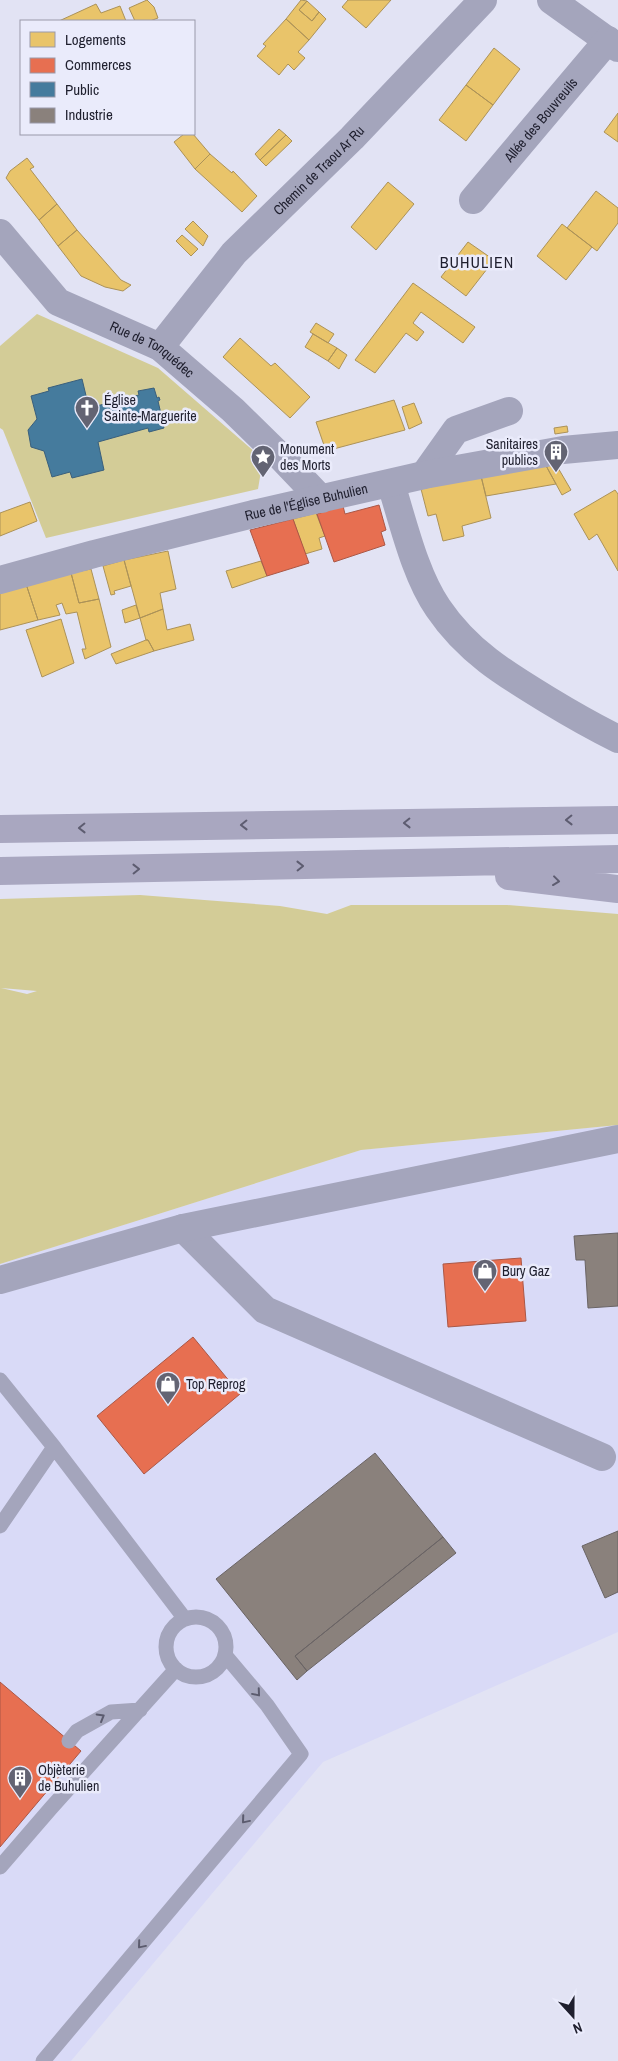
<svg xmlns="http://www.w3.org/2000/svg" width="618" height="2061" viewBox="0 0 618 2061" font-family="'Archivo Narrow',sans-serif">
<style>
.built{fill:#d9daf7}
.green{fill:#d3cc97;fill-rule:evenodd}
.homes{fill:#e9c46a;stroke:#ac9258}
.shops{fill:#e76f51;stroke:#ab5746}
.public{fill:#457b9d;stroke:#3a5f7c}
.industry{fill:#8a817c;stroke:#6a6465}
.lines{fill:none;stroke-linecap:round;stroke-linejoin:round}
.lane{stroke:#a4a5bc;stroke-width:15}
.street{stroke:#a4a5bc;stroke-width:28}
.highway{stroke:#a9a7c0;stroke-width:28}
.oneway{stroke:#5d5c70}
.oneway2{stroke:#5b5b6e}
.labels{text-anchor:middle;stroke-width:5;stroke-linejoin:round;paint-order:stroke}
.street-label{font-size:14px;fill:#1f1f2e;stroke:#eaebfb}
.poi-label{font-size:14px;fill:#1f1f2e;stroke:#eaebfb;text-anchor:start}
.quarter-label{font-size:16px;letter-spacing:1px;fill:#1f1f2e;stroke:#eaebfb}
</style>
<rect width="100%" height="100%" fill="#e2e3f4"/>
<path class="built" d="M618 1125V1632L323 1762 71 2061H0V1264L361 1150Z"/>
<path class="green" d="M37 314 158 368 263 459 258 489 46 538 3 430 0 428V346Z
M140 895 280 906 327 914 351 905H507L618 914V1125L361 1150 0 1264V899ZM1 988 37 991 27 994Z"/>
<path class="homes" d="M147 0 154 7 158 18 150 21H135L129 8Z
M301 0 307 1 299 10 312 21 319 12 326 19 309 40 286 19Z
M348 0H391L366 28 342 7Z
M307 1 319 12 312 21 299 10Z
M96 4 101 13 120 6 126 21H59Z
M286 19 309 40 298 52 305 58 294 70 288 64 279 75 257 56 266 46 263 44Z
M494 48 520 69 493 105 466 85Z
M466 85 493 105 466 141 439 120Z
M618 113V142L604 132Z
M279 129 286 135 260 160 255 154Z
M184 134H193L210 154 195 169 174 142Z
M286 135 292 141 266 166 260 160Z
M210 154 232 173 233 171 257 196 242 212 195 169Z
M27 158 34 167 30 169 57 204 39 220 6 178 10 171Z
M388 182 414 204 376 250 351 227Z
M596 191 618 208V223L597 251 567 228Z
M57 204 77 230 58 246 39 220Z
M193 221 208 236 203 246 185 229Z
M562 224 592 247 566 280 537 256Z
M77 230 121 280 131 285 123 291 105 287 81 276 58 246Z
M182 235 198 249 191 256 176 241Z
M468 242 494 260 466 296 441 277Z
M413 283 475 327 463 343 421 312 413 323 424 332 417 341 406 333 375 373 355 360Z
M316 323 334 334 328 343 310 332Z
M313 334 337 348 328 361 305 347Z
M240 338 271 366 275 363 310 397 290 418 223 357Z
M337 348 347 355 339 369 328 361Z
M394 400 405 430 326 451 316 422Z
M414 403 422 423 409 429 402 407Z
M567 426 568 432 555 434 554 428Z
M554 461 571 490 562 495 544 462Z
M544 462 556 484 486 496 481 476Z
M481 476 491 518 462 526 464 536 443 541 436 514 428 516 421 489Z
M615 490 618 494V571L597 534 589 540 574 514Z
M30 502 37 521 0 536V513Z
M316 513 325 536 319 538 322 549 305 554 293 519Z
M168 551 176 589 160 593 163 609 140 618 124 560Z
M124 560 131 586 114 591 115 594 111 595 103 566Z
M261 561 267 576 232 588 226 571Z
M91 569 99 599 79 603 71 573Z
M71 573 79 603 99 599 111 647 85 659 82 649H86L77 612 66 614 62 603 56 605 60 615 38 620 26 584Z
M26 584 38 620 0 630V591Z
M136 605 140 618 125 623 122 610Z
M163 609 167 630 190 624 194 640 154 651 148 640H146L140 618Z
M61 619 74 663 42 677 26 630Z
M146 640H148L154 651 116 664 111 654Z"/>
<path class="shops" d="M379 505 386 530 381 532 385 545 334 562 317 514 343 506 345 514Z
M293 519 309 563 267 576 250 530Z
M521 1258 526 1321 448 1327 443 1264Z
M193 1337 240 1394 144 1474 97 1416Z
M0 1682 81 1751 0 1847Z"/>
<path class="public" d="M82 379 89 408 139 395 138 391 154 388 157 398 159 397 160 400 158 401 161 414 164 413V416L161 417 164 428 149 432 148 428 98 442 104 470 72 478 70 472 52 477 44 451 31 447 28 430 37 419 31 396 49 391 48 388Z"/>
<path class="industry" d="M618 1233V1306L588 1308 585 1260H576L574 1236Z
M375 1453 443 1537 295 1656 307 1671 297 1680 216 1579Z
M618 1531V1592L605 1598 582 1546Z
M443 1537 456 1553 307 1671 295 1656Z"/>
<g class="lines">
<path class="lane" d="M0 1380 54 1447 185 1619
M0 1526 54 1447
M166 1647a30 30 0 1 1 60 0a30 30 0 1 1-60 0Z
M69 1741 77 1731 111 1712 140 1710
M0 1867 51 1808 176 1669
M43 2061 301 1754 267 1705 225 1655"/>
<g class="street">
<path d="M551 0 618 48"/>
<path id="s1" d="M473 200 608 40"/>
<path id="s2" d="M0 233 58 302 160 347 233 410 281 457 321 499"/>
<path id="s3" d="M160 347 234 253 352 138 483 0"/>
<path d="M424 475 456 430 509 411"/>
<path d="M391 484C403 522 415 575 438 608 467 651 505 674 548 700 571 714 594 727 618 739"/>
<path id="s4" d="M0 580 94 554 253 514 424 475 563 450 618 445"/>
<path d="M183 1228 265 1310 602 1457"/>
<path d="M0 1280 183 1228 618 1139"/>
</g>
<path class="highway" d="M0 829 618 820
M0 871 618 859
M509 876 618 889"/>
</g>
<defs><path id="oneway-chevron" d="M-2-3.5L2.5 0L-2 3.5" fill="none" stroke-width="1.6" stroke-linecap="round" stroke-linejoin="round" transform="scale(1.25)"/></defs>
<g class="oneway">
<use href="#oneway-chevron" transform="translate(569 820) rotate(179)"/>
<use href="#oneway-chevron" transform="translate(407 823) rotate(179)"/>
<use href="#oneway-chevron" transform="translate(244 825) rotate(179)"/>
<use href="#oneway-chevron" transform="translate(82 828) rotate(179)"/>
<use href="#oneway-chevron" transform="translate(300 866) rotate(-1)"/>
<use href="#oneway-chevron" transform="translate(136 869) rotate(-1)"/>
<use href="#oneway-chevron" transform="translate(556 881) rotate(7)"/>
</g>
<g class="oneway2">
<use href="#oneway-chevron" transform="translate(257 1693) rotate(50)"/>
<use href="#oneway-chevron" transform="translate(101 1717) rotate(-30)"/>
<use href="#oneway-chevron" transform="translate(245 1820) rotate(130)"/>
<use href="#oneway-chevron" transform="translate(141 1945) rotate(130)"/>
</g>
<defs>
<symbol id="church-pin" viewBox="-11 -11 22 30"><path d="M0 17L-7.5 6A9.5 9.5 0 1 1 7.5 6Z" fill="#636473" stroke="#eaebfb"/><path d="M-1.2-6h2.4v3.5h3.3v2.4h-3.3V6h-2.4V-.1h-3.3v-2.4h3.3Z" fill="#fff"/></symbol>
<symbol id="building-pin" viewBox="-11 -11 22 30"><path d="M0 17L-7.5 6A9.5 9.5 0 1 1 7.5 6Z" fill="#636473" stroke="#eaebfb"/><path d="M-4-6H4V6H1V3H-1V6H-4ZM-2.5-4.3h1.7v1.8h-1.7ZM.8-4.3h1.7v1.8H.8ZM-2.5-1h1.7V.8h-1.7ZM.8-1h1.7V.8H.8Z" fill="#fff"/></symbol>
<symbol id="sight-pin" viewBox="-11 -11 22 30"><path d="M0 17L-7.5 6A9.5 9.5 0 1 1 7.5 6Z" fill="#636473" stroke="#eaebfb"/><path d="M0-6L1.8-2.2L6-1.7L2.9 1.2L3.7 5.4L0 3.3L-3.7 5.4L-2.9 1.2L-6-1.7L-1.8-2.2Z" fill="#fff"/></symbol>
<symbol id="shop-pin" viewBox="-11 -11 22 30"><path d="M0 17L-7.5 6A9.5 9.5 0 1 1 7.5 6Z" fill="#636473" stroke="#eaebfb"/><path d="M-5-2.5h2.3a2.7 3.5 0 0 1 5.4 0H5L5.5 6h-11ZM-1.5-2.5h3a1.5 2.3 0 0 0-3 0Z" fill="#fff"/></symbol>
</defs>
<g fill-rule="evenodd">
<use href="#church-pin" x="73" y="394" width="28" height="38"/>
<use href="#building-pin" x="542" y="438" width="28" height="38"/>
<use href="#sight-pin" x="249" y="443" width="28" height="38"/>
<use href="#shop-pin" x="471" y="1257" width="28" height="38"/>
<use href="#shop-pin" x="154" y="1370" width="28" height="38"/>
<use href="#building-pin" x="6" y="1764" width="28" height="38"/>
</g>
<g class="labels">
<g class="street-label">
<text dy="5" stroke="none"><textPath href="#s1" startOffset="105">Allée des Bouvreuils</textPath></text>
<text dy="5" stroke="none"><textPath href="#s3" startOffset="238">Chemin de Traou Ar Ru</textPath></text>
<text dy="5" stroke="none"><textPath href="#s2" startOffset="196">Rue de Tonquédec</textPath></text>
<text dy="5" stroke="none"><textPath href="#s4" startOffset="316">Rue de l'Église Buhulien</textPath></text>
</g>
<g class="poi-label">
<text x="104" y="405">Église<tspan x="104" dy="16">Sainte-Marguerite</tspan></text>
<text x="538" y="449" text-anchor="end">Sanitaires<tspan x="538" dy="16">publics</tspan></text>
<text x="280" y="454">Monument<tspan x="280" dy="16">des Morts</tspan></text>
<text x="502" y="1276">Bury Gaz</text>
<text x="186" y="1389">Top Reprog</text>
<text x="38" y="1775">Objèterie<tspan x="38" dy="16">de Buhulien</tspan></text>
</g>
<g class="quarter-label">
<text x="477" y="268">BUHULIEN</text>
</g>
</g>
<rect x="20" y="20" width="175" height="115" fill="#eaebfb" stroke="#9999a9"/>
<rect x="30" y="32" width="25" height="15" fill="#e9c46a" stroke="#9999a9"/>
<text x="65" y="45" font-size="15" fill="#1f1f2e">Logements</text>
<rect x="30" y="58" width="25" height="15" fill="#e76f51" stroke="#9999a9"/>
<text x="65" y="70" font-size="15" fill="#1f1f2e">Commerces</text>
<rect x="30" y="82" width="25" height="15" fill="#457b9d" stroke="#9999a9"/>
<text x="65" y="95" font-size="15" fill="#1f1f2e">Public</text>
<rect x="30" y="108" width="25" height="15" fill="#8a817c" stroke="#9999a9"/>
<text x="65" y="120" font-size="15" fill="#1f1f2e">Industrie</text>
<g transform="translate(573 2016) rotate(159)" stroke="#eaebfb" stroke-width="4" paint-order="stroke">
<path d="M0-4L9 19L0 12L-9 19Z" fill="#1f1f2e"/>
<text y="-8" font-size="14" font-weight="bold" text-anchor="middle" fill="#1f1f2e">N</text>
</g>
</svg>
